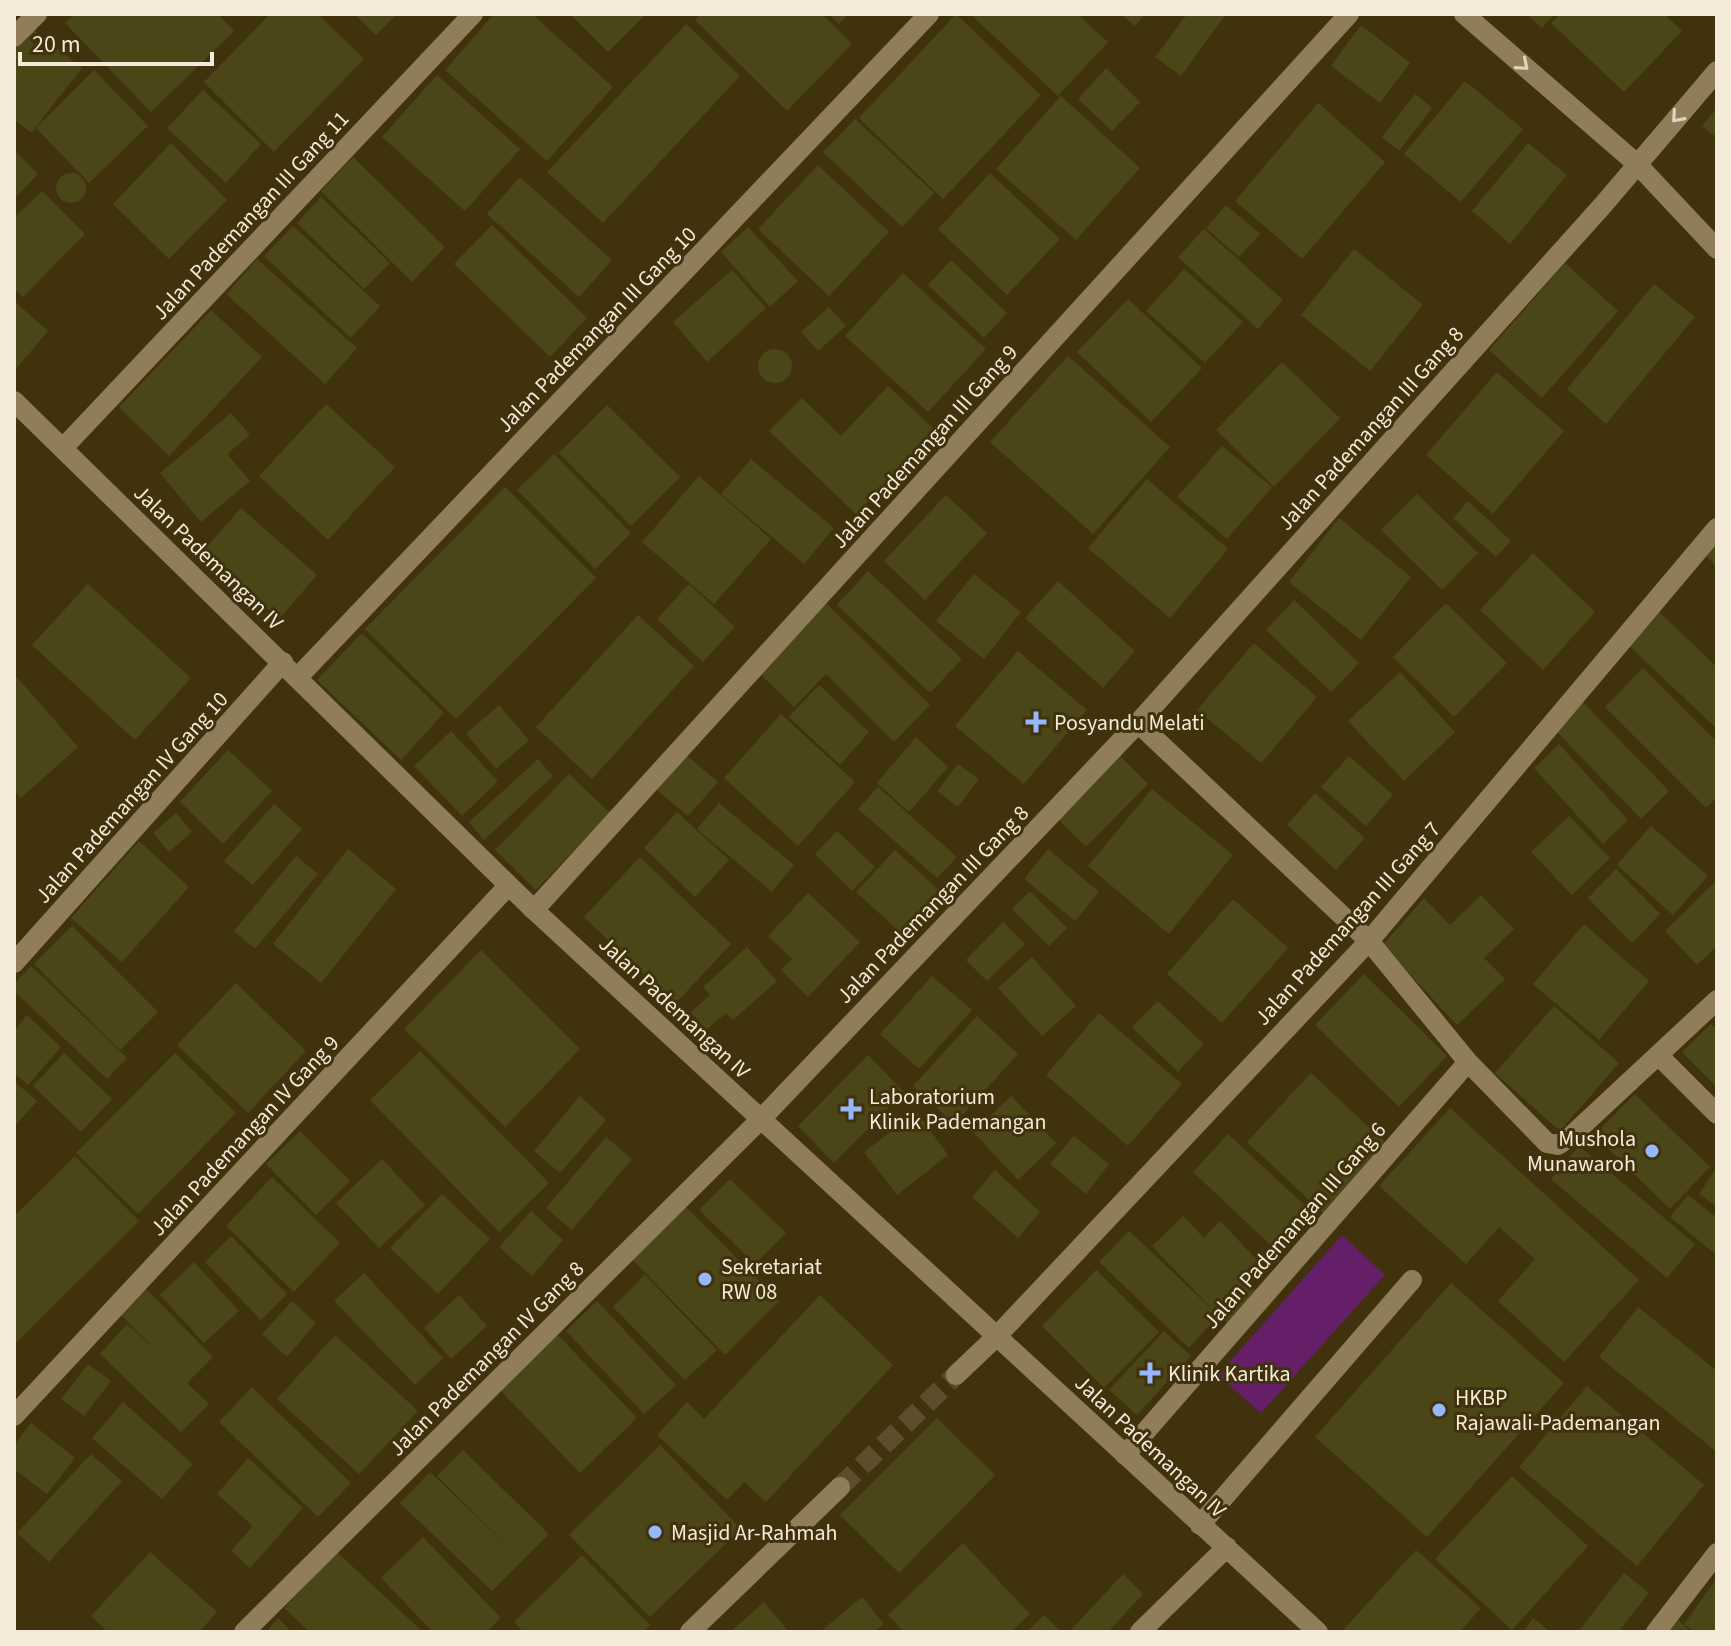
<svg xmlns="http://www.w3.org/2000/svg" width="1731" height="1646" viewBox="0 0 1731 1646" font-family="'Source Sans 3',sans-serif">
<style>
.green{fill:#641f68}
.building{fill:#4a4617}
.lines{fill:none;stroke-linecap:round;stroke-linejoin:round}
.minor-tunnel{stroke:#5c4e2c;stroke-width:20;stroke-dasharray:20 10;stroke-linecap:butt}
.minor{stroke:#907e5a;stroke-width:20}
.oneway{stroke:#dfd4be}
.poi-dot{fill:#96b6fd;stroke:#41320e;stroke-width:3}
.labels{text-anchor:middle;stroke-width:6;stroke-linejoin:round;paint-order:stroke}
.street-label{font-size:22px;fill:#f3ead7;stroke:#41320e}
.poi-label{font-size:22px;fill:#f3ead7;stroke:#41320e;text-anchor:start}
</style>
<rect width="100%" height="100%" fill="#41320e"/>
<path class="green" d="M1342 1235 1385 1275 1261 1413 1218 1375Z"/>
<path class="building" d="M75 14H218L234 31 151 112 65 23Z
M270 14H318L364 59 274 152 204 82Z
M354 14H397L376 35Z
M494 14H532L613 87 547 161 445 70Z
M570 14H646L608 52Z
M701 14H822L852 44 787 111 695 20Z
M828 14H848L839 24Z
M956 14 1041 95 943 199 859 118Z
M970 14H1077L1108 42 1058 96Z
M1121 14H1145L1135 26Z
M1187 14H1226L1181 76 1155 57Z
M1527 14H1555L1542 28Z
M1560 14H1664L1682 31 1624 92 1551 23Z
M686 24 740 76 603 223 547 172Z
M1361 25 1410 63 1380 103 1331 66Z
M30 27 82 68 31 133 14 119V47Z
M1106 68 1140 102 1112 131 1078 99Z
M94 70 148 126 89 183 36 128Z
M437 75 520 149 465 211 382 137Z
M1465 81 1523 129 1461 202 1404 154Z
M203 90 261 144 226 183 167 128Z
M1415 94 1432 108 1399 151 1382 137Z
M1061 96 1140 168 1076 240 996 169Z
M1318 103 1385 162 1302 259 1235 201Z
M1717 108V138L1702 126Z
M855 119 934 193 902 227 823 152Z
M171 143 227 200 169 259 113 204Z
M1528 143 1567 175 1510 244 1472 211Z
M14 150 38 174 14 199Z
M353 157 445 247 412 282 321 191Z
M818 165 889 232 829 296 758 229Z
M990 173 1060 239 1007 295 938 229Z
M56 188a15 15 0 1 1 30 0a15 15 0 1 1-30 0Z
M520 177 612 260 579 297 487 214Z
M42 191 85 234 23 297 14 288V218Z
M321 197 390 263 364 289 297 223Z
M1226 205 1260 234 1239 257 1206 228Z
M492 225 587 318 550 357 454 264Z
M293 226 380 306 351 338 264 256Z
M748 227 798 281 770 307 721 252Z
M1204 229 1283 300 1258 329 1178 257Z
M1354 249 1423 305 1370 371 1301 315Z
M257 259 357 348 325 384 226 294Z
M951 260 1007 313 984 338 928 285Z
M1565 263 1618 311 1542 398 1489 350Z
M1184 269 1243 322 1205 363 1146 311Z
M732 270 766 308 707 362 673 322Z
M903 273 986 349 928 412 845 336Z
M1654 284 1695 317 1606 424 1567 389Z
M1128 299 1202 368 1151 422 1077 352Z
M14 301 48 331 14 371Z
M829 307 846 326 818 351 801 332Z
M211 310 262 357 169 456 119 407Z
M758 366a17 17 0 1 1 34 0a17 17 0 1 1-34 0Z
M1068 356 1170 447 1093 534 990 442Z
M1282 362 1340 418 1274 487 1216 430Z
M1497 372 1564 431 1493 514 1426 455Z
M888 386 935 430 856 514 769 431 802 398 841 436Z
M326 404 395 467 328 540 259 476Z
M607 405 680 477 631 526 559 453Z
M231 413 250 435 227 454 250 481 201 522 160 473Z
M1222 446 1272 487 1227 539 1177 497Z
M554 454 631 533 595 569 517 490Z
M751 459 834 528 804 564 721 494Z
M699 476 771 539 714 604 642 542Z
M1147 479 1228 549 1170 618 1088 548Z
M505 487 596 578 456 719 365 629Z
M1417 494 1478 553 1442 590 1381 530Z
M946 495 987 533 925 600 884 561Z
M1468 501 1511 541 1496 557 1453 518Z
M241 508 317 575 279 619 203 551Z
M1339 518 1411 577 1361 640 1289 582Z
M1717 533V567L1701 551Z
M1533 553 1595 612 1543 670 1480 610Z
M868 571 962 659 930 693 837 605Z
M974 574 1021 612 984 659 936 621Z
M1058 581 1135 651 1103 688 1025 618Z
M88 584 191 678 135 740 32 645Z
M689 584 735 627 703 662 657 619Z
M1294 600 1359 663 1331 692 1266 630Z
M826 603 930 705 894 742 826 674 794 707 758 672Z
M1446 603 1507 663 1454 717 1393 657Z
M1656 609 1717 667V729L1625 642Z
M638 615 694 666 592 779 536 727Z
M362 633 444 713 401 760 317 680Z
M1254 643 1317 697 1261 763 1197 710Z
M1018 651 1087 710 1024 784 955 726Z
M1643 668 1717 742V797L1706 808 1605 707Z
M1400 672 1455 732 1404 781 1348 721Z
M14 674 78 747 21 798 14 790Z
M819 685 869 732 840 765 789 717Z
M1579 698 1669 791 1641 819 1551 726Z
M499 705 529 740 496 769 466 734Z
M781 714 855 782 798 846 724 778Z
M451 731 498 781 462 816 414 766Z
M916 737 948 767 909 812 877 783Z
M1559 744 1628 820 1603 844 1534 768Z
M228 750 272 791 223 844 180 802Z
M1118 754 1148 784 1086 847 1056 817Z
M686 755 718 782 688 816 657 790Z
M1349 756 1393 795 1366 826 1321 787Z
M538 759 553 776 484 840 469 822Z
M958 764 979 779 958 807 937 791Z
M569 774 610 813 536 890 495 850Z
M878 787 957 857 937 878 858 809Z
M1152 789 1233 855 1169 934 1088 866Z
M1315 793 1365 838 1336 870 1287 825Z
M719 803 794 865 772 892 697 829Z
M274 804 302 829 253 885 224 861Z
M677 812 729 860 695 897 644 848Z
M176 813 192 832 169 852 153 833Z
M1569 816 1610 858 1572 895 1531 852Z
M1651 826 1708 876 1673 915 1617 865Z
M837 831 875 867 852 891 815 854Z
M139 841 189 887 122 962 71 918Z
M348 849 396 889 321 983 273 944Z
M1048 849 1099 892 1075 921 1024 879Z
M895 850 939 890 901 933 856 892Z
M296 856 318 874 255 949 234 931Z
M640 857 731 944 675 1004 584 917Z
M1616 869 1660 914 1632 943 1588 898Z
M1717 880V946L1697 965 1665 931Z
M1030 891 1067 928 1049 946 1012 909Z
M808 893 860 942 808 997 781 970 792 959 768 936Z
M1481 895 1514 929 1484 958 1505 979 1457 1025 1383 945 1424 898 1450 925Z
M1233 899 1288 948 1222 1023 1167 974Z
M1003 922 1025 944 987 981 966 960Z
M1584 924 1649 981 1599 1040 1533 984Z
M72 926 158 1012 120 1050 34 964Z
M747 947 777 981 733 1020 726 1013 706 1030 691 1012 710 995 703 987Z
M481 950 580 1049 505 1127 404 1029Z
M1032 957 1076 1006 1042 1036 998 988Z
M31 966 127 1058 107 1079 14 991V984Z
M1364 974 1447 1056 1399 1107 1315 1025Z
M932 976 972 1010 919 1069 880 1034Z
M236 983 306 1051 248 1113 177 1045Z
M1158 1001 1204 1044 1178 1072 1132 1027Z
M1554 1006 1619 1063 1560 1131 1495 1073Z
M1099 1013 1182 1084 1128 1146 1046 1075Z
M27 1015 61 1047 28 1085 14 1073V1031Z
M977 1016 1018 1054 954 1124 913 1086Z
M1711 1024 1717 1030V1087L1682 1052Z
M420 1051 549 1183 499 1232 370 1100Z
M64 1053 112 1099 81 1132 33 1086Z
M175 1053 236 1113 138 1214 76 1153Z
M868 1055 904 1092 834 1163 798 1126Z
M1311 1073 1387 1144 1323 1213 1247 1142Z
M14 1081 37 1101 14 1127Z
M1635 1094 1710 1167 1670 1209 1594 1135Z
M580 1096 606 1120 560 1173 534 1151Z
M1011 1096 1056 1143 1018 1180 973 1132Z
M1450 1108 1639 1280 1564 1362 1498 1301 1535 1259 1499 1227 1466 1264 1379 1186Z
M917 1112 948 1155 897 1195 864 1152Z
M300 1131 350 1181 316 1215 266 1164Z
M1228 1134 1315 1215 1280 1254 1193 1172Z
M1074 1136 1109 1164 1086 1194 1050 1164Z
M606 1137 632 1159 572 1230 546 1208Z
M1579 1146 1695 1244 1667 1278 1551 1179Z
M75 1156 139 1221 14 1345V1216Z
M382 1159 425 1205 379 1248 336 1203Z
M1717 1167V1207L1699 1194Z
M995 1170 1040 1212 1018 1238 972 1197Z
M272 1177 340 1243 294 1292 226 1226Z
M730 1179 786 1233 755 1264 699 1210Z
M442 1194 490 1239 438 1294 390 1248Z
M1688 1195 1717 1218V1250L1714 1253 1670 1217Z
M684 1205 779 1301 725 1355 631 1258Z
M531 1211 563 1240 532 1276 499 1247Z
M1183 1216 1204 1238 1220 1221 1260 1263 1244 1279 1260 1295 1229 1325 1219 1315 1189 1348 1099 1262 1129 1231 1216 1313 1152 1246Z
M231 1236 287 1294 261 1320 205 1262Z
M194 1262 239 1311 204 1343 160 1295Z
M1096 1270 1159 1332 1104 1388 1042 1326Z
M364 1273 443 1358 415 1385 334 1301Z
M645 1275 717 1350 685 1380 613 1307Z
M1451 1283 1564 1383 1427 1537 1315 1437Z
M146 1289 213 1357 187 1383 209 1404 181 1432 100 1354 127 1324 158 1352 121 1315Z
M459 1295 487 1326 451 1359 424 1328Z
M820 1295 893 1365 766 1502 744 1482 727 1500 657 1435 687 1402 704 1419Z
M292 1301 316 1323 287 1357 262 1334Z
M597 1301 676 1385 644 1414 566 1331Z
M1638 1307 1717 1371V1452L1599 1357Z
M1164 1331 1191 1356 1137 1415 1109 1390Z
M555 1332 637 1418 580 1473 498 1388Z
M335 1335 418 1411 359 1474 277 1399Z
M88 1364 111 1381 84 1416 61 1399Z
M1587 1386 1704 1485 1637 1566 1519 1467Z
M252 1387 351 1483 318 1517 219 1422Z
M123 1402 193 1464 162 1499 92 1438Z
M937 1418 995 1475 899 1573 840 1515Z
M31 1423 75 1458 47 1494 14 1469V1445Z
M660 1445 741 1529 650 1617 569 1535Z
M463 1450 549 1534 492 1591 400 1503 430 1472 517 1555 437 1476Z
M91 1454 122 1481 49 1562 17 1533Z
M248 1458 303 1508 250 1568 231 1551 253 1526 217 1494Z
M1512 1476 1588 1546 1512 1630 1435 1559Z
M423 1537 501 1618 486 1632H433L381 1578Z
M963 1543 1030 1614 1011 1632H904L888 1615Z
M1416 1550 1481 1608 1460 1632H1348L1344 1629Z
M150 1552 217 1612 199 1632H108L91 1616Z
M337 1552 423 1632H310L284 1608Z
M582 1555 650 1625 643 1632H524L514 1622Z
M1624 1573 1649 1593 1618 1632H1578Z
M1123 1574 1143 1594 1108 1632H1069Z
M1717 1578V1632H1695L1684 1624Z
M862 1597 884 1624 874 1632H820Z
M764 1602 789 1632H730Z
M1044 1615 1061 1632H1027Z
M278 1618 292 1632H266Z
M1533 1618 1551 1632H1523Z
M1678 1620 1691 1632H1667Z"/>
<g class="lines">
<path class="minor-tunnel" d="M840 1487 956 1375"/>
<path class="minor" d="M1464 14 1637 164 1717 249
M14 37 37 14
M14 401 534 910 1318 1632
M63 448 473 14
M298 677 929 14
M1138 723 1369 941 1468 1062 1547 1143 1558 1145 1570 1137 1717 1000
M534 910 1349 14
M14 963 283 662
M1658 1055 1717 1114
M956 1375 997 1336 1369 941 1717 528
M14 1416 508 886
M1125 1455 1468 1062
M1200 1525 1412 1280
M244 1632 761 1119 1138 723 1603 205 1717 71
M690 1632 840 1487
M1140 1632 1227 1547
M1656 1632 1717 1553"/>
</g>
<defs><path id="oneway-chevron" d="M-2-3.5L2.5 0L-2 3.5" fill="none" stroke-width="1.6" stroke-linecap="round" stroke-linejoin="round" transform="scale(2)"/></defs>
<g class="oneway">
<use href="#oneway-chevron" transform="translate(1523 65) rotate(41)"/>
<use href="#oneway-chevron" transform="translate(1677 117) rotate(131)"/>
</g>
<g class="poi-dot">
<path d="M1032 710h8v8h8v8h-8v8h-8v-8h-8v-8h8z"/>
<path d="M847 1097h8v8h8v8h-8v8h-8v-8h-8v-8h8z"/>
<circle cx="1652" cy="1151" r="8"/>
<circle cx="705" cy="1279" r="8"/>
<path d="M1146 1361h8v8h8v8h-8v8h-8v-8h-8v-8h8z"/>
<circle cx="1439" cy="1410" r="8"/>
<circle cx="655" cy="1532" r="8"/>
</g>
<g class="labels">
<g class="street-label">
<text transform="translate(250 215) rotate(-47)" y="8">Jalan Pademangan III Gang 11</text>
<text transform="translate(596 329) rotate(-46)" y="8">Jalan Pademangan III Gang 10</text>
<text transform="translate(1370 428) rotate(-48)" y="8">Jalan Pademangan III Gang 8</text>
<text transform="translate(924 446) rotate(-48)" y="8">Jalan Pademangan III Gang 9</text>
<text transform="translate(209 557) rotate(44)" y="8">Jalan Pademangan IV</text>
<text transform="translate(131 797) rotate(-48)" y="8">Jalan Pademangan IV Gang 10</text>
<text transform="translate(932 904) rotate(-46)" y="8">Jalan Pademangan III Gang 8</text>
<text transform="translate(1347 923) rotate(-48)" y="8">Jalan Pademangan III Gang 7</text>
<text transform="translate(675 1007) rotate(43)" y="8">Jalan Pademangan IV</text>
<text transform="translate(244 1135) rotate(-47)" y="8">Jalan Pademangan IV Gang 9</text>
<text transform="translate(1294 1225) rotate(-49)" y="8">Jalan Pademangan III Gang 6</text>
<text transform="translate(486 1358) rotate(-45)" y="8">Jalan Pademangan IV Gang 8</text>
<text transform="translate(1151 1446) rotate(43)" y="8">Jalan Pademangan IV</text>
</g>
<g class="poi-label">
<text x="1054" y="730">Posyandu Melati</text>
<text x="869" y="1104">Laboratorium<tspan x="869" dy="25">Klinik Pademangan</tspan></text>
<text x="1636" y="1146" text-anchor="end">Mushola<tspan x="1636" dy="25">Munawaroh</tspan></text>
<text x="721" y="1274">Sekretariat<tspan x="721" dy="25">RW 08</tspan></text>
<text x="1168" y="1381">Klinik Kartika</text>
<text x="1455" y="1405">HKBP<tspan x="1455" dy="25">Rajawali-Pademangan</tspan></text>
<text x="671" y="1540">Masjid Ar-Rahmah</text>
</g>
</g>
<rect width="1731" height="1646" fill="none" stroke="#f3ead7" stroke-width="32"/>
<path d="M20 52v12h192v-12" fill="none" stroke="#f3ead7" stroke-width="4"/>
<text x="32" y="52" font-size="24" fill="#f3ead7" stroke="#41320e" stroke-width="6" paint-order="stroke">20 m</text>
</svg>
